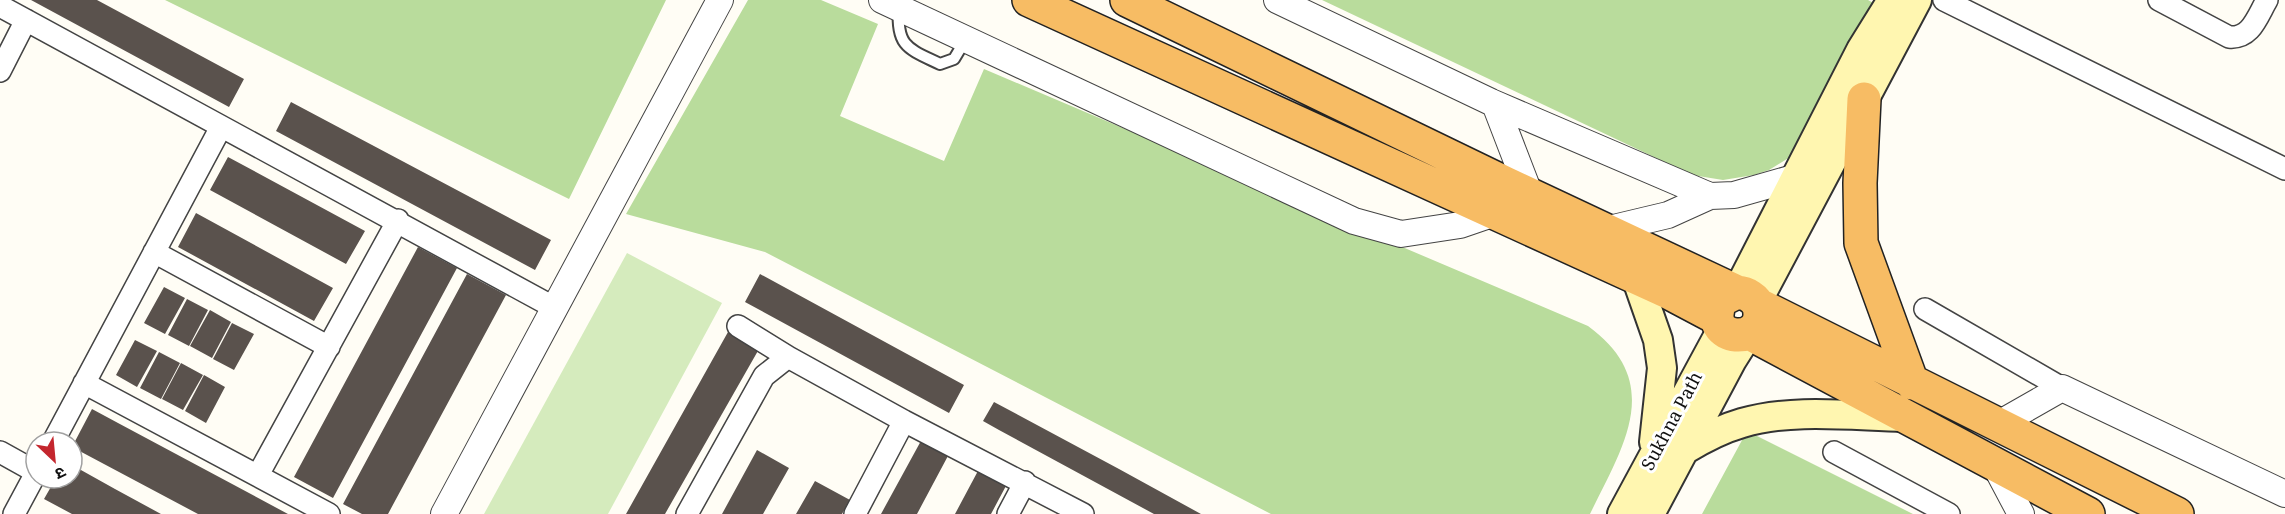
<svg xmlns="http://www.w3.org/2000/svg" width="2285" height="514" viewBox="0 0 2285 514" font-family="'Noto Serif','Noto Sans Devanagari',serif">
<style>
.green{fill:#d5ebbd}
.forest{fill:#b9dc9c}
.building{fill:#5a524d}
.lines{fill:none;stroke-linecap:round;stroke-linejoin:round}
.service-casing{stroke:#444;stroke-width:14}
.minor-casing{stroke:#444;stroke-width:24}
.tertiary-casing{stroke:#444;stroke-width:28}
.secondary-casing{stroke:#333;stroke-width:32}
.trunk-casing{stroke:#222;stroke-width:36}
.service{stroke:#fff;stroke-width:10}
.minor{stroke:#fff;stroke-width:21}
.tertiary{stroke:#fff;stroke-width:26}
.secondary{stroke:#fff6b0;stroke-width:28}
.trunk{stroke:#f7bc64;stroke-width:33}
.labels{text-anchor:middle;stroke-width:6;stroke-linejoin:round;paint-order:stroke}
.street-label{font-size:18px;fill:#111;stroke:#fff}
</style>
<rect width="100%" height="100%" fill="#fffdf5"/>
<path class="green" d="M627 253 722 303 608 514H484Z"/>
<path class="forest" d="M165 0H666L569 199Z
M748 0H821L878 24 840 116 944 161 984 69 1588 326C1666 383 1623 446 1590 514H1271L765 252 626 214Z
M1322 0H1868L1879 6 1795 154 1769 170 1754 175 1723 180 1692 175Z
M1747 431 1913 514H1702Z"/>
<path class="building" d="M31 0H97L244 79 229 107Z
M291 102 551 240 535 270 276 131Z
M228 157 365 231 346 264 210 190Z
M196 213 333 288 314 321 178 247Z
M418 247 457 268 333 498 294 477Z
M467 274 506 295 388 514H362L343 504Z
M760 274 964 385 949 413 745 302Z
M164 287 185 298 165 334 144 323Z
M187 299 208 310 189 346 168 335Z
M210 310 231 322 212 358 190 346Z
M232 323 254 334 234 370 213 359Z
M728 332 759 349 665 514H626Z
M135 340 157 351 137 387 116 375Z
M159 352 180 363 161 399 140 388Z
M181 363 203 375 183 410 162 399Z
M204 375 225 387 206 423 185 411Z
M994 402 1119 469 1201 514H1154L999 430 983 421Z
M92 409 118 423 288 514H198L72 447Z
M922 439 949 454 917 514H881Z
M757 450 789 468 763 514H722Z
M72 465 115 489 161 514H72L44 499 56 478H72Z
M979 469 1007 484 991 514H955Z
M815 481 850 500 842 514H796Z"/>
<g class="lines">
<defs>
<path id="service" d="M899 9C896 47 909 49 940 64L954 59 966 39"/>
<path id="minor" d="M1944 0 2285 169
M2159 0 2229 37C2251 39 2257 17 2267 0
M0 6 555 308
M0 71 26 20
M154 252 329 347
M1925 309 2062 388
M738 326 788 357
M84 383 329 514
M53 442 221 127
M0 452 36 472
M1834 452 1949 514
M258 475 398 220
M14 514 36 473
M687 514 764 376 788 357 904 421 1083 514
M855 514 904 421
M1008 514 1025 482"/>
<path id="tertiary" d="M882 0 1354 221 1401 234 1460 225 1495 213
M1277 0 1491 102 1710 196 1734 195 1797 177
M1495 104 1530 195
M1605 230 1668 215 1710 196
M1997 425 2062 388 2285 494
M1996 467 2021 514
M444 514 720 0"/>
<path id="secondary" d="M1636 277 1658 340 1662 368 1654 442
M1737 292 1861 50 1892 0
M1757 302 1917 0
M1684 450C1702 439 1721 429 1742 423 1793 408 1852 416 1904 417
M1622 514 1722 329
M1650 514 1732 360 1749 333"/>
<path id="trunk" d="M1029 0 1666 291 1717 318
M1127 0 1505 183 1737 292C1747 293 1756 298 1759 307 1769 346 1700 345 1721 300L1737 292
M1864 99 1860 183 1861 243 1912 383
M1759 305 2177 514
M1749 333 2088 514"/>
</defs>
<use href="#service" class="service-casing"/>
<use href="#minor" class="minor-casing"/>
<use href="#tertiary" class="tertiary-casing"/>
<use href="#secondary" class="secondary-casing"/>
<use href="#trunk" class="trunk-casing"/>
<use href="#service" class="service"/>
<use href="#minor" class="minor"/>
<use href="#tertiary" class="tertiary"/>
<use href="#secondary" class="secondary"/>
<use href="#trunk" class="trunk"/>
</g>
<g class="labels">
<g class="street-label">
<text transform="translate(1672 421) rotate(-62)" y="6">Sukhna Path</text>
</g>
</g>
<g transform="translate(54 460) rotate(154)"><circle r="28" fill="#ffffff" stroke="#a0a0a0" stroke-width="1.5"/>
<path d="M0-4.5L10 22L0 15L-10 22Z" fill="#c4262e"/>
<text y="-9" font-size="16" font-weight="bold" text-anchor="middle" fill="#111111">उ</text>
</g>
</svg>
